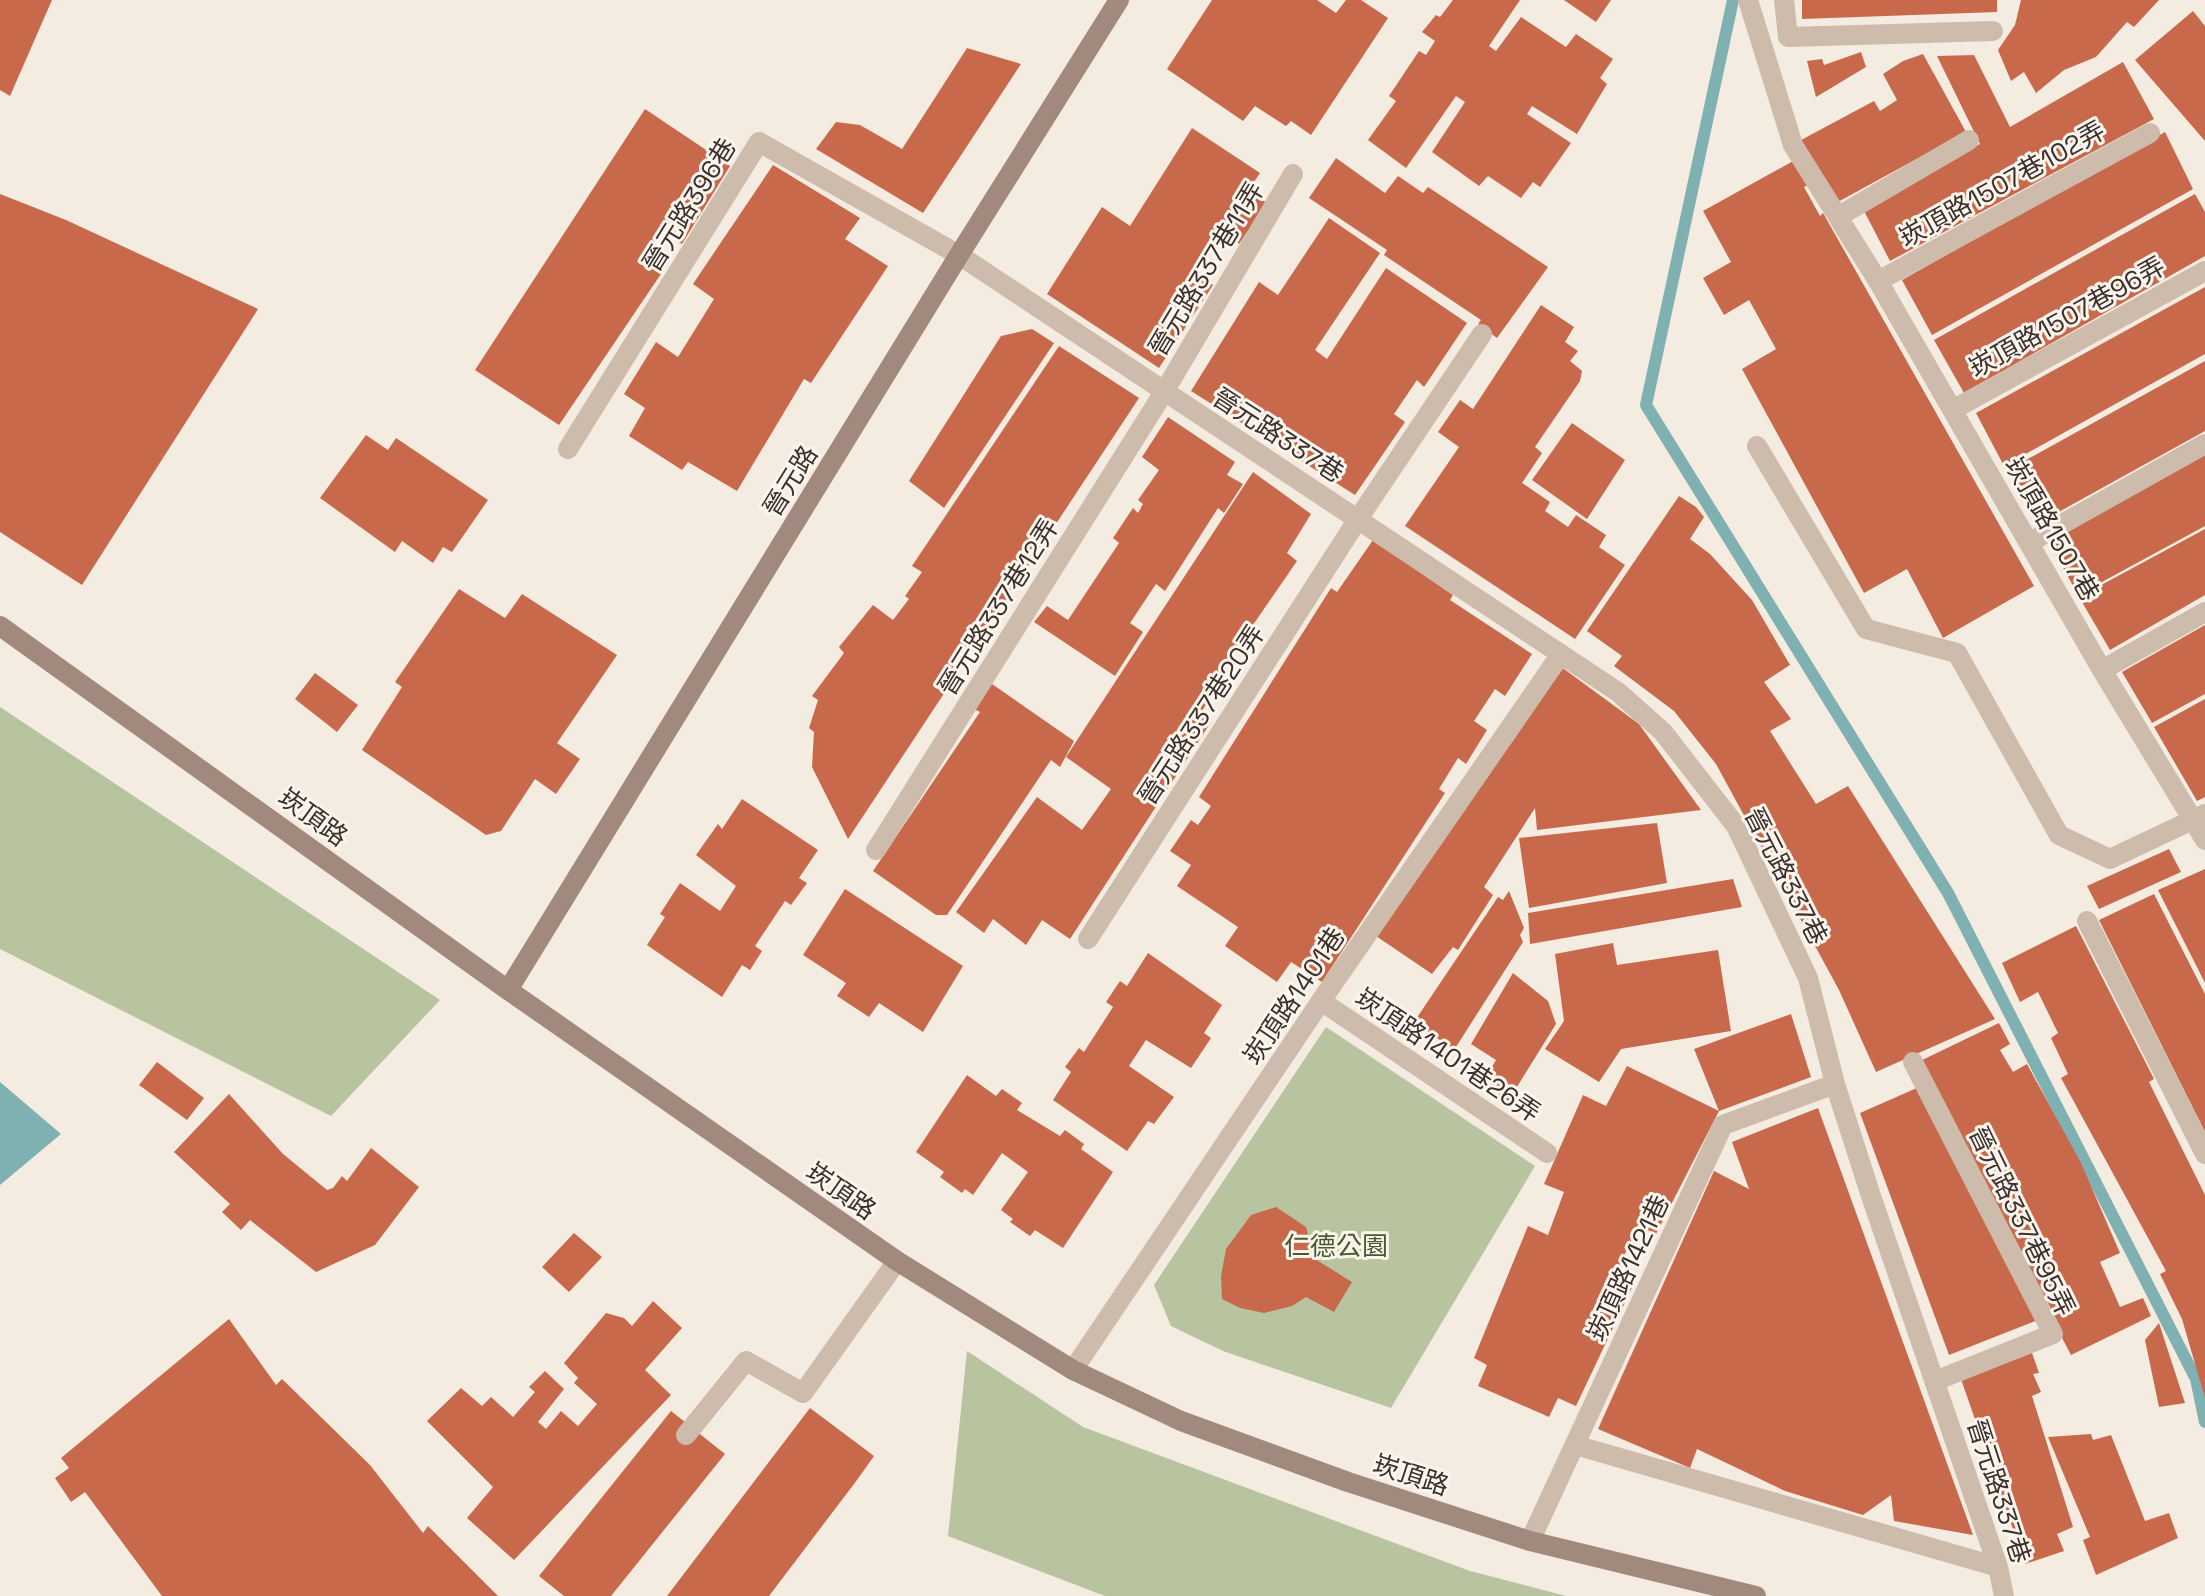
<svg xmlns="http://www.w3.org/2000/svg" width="2205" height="1596" viewBox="0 0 2205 1596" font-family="'Space Grotesk','Noto Sans TC',sans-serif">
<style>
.green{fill:#b8c4a0}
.water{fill:#7fb0b2}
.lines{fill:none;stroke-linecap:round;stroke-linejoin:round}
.stream{stroke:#7fb0b2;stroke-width:12}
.building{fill:#c8694b}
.lane{stroke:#cdbbac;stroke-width:20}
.street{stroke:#cdbbac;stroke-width:20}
.secondary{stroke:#a18a7d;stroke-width:20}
.labels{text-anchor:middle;stroke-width:6;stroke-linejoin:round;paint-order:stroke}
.street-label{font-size:26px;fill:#3b302b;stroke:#fbf5ee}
.park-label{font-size:26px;fill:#4a5a2e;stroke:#fbf5ee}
</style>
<rect width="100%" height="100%" fill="#f4ebe1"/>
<path class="green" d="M0 707 440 1000 331 1116 0 949Z
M1326 1027 1535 1166 1391 1408 1223 1351 1171 1326 1154 1285Z
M967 1351 1083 1427 1470 1571 1566 1596H1105L948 1536Z"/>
<path class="water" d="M0 1082 61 1134 0 1185Z"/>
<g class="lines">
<path class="stream" d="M1733 0 1646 405 1948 893 2196 1379 2205 1422"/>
</g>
<path class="building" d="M0 0H52L10 96 0 90Z
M1212 0H1317L1336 13 1346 0H1361L1388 18 1311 135 1291 121 1286 126 1255 106 1243 121 1167 69Z
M1453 0H1520L1489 46 1496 51 1521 17 1566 47 1576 34 1613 59 1600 78 1607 84 1577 134 1532 106 1527 114 1571 143 1540 187 1533 182 1521 198 1488 176 1479 186 1432 152 1465 102 1456 96 1406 168 1368 140 1396 101 1389 96 1419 51 1426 55 1435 41 1422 32 1436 15 1440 17Z
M1564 0H1611L1596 22Z
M1802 0H1997V12L1802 19Z
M2021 0H2159L2134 27 2127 22 2096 57 2064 70 2036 93 2024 72 2011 81 1998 50 2015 25Z
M2193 11 2205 26V141L2135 60Z
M967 48 1021 64 923 213 816 149 836 122 860 125 902 149Z
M1861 52 1866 67 1816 97 1807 61 1822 59 1824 65Z
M1923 54 1966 132 1836 203 1801 140 1874 101 1880 111 1897 100 1883 74 1903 61Z
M1974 55 2010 127 2123 62 2154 119 1890 261 1863 209 1980 144 1937 56Z
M645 109 730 166 682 244 661 231 649 253 667 265 559 425 475 370Z
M1192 128 1260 173 1248 191 1267 203 1239 244 1222 232 1194 273 1213 285 1159 368 1047 294 1102 207 1130 226Z
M2165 132 2193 189 1932 335 1902 280Z
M1804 155 1817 180 1804 187 1820 216 1823 213 2034 586 1943 638 1907 569 1864 593 1742 369 1776 349 1749 300 1724 315 1703 278 1731 262 1703 211Z
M1336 158 1385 193 1398 176 1423 193 1428 187 1548 267 1497 338 1478 324 1481 320 1384 255 1387 250 1309 198Z
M773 165 860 218 845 239 888 266 811 383 804 379 737 491 688 462 682 470 629 436 645 408 624 394 656 342 678 357 714 299 693 284Z
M0 194 66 220 258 309 82 585 0 532Z
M2195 194 2205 212V256L1964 393 1934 340Z
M1329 218 1380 253 1315 350 1327 359 1386 268 1467 323 1424 387 1417 380 1394 414 1405 422 1355 495 1191 391 1259 282 1278 295Z
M2205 287V354L2004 466 1976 413Z
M1541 305 1574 327 1565 342 1578 351 1570 361 1582 371 1580 381 1535 447 1542 453 1522 483 1550 502 1545 511 1568 527 1576 515 1606 535 1599 547 1625 565 1575 639 1405 526 1459 447 1438 432 1460 400 1473 409Z
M1032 329 1054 343 944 508 909 481 1001 336Z
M1059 346 1139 398 848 839 812 767 814 732 809 728 818 700 812 696 844 653 839 647 873 605 893 620 909 599 905 596 922 572 912 566Z
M2205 361V431L2037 524 2008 470Z
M1168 417 1235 462 1227 475 1243 484 1224 513 1218 508 1165 591 1156 584 1130 623 1143 632 1115 676 1034 622 1047 606 1068 620 1119 543 1113 538 1133 508 1138 513 1143 504 1138 500 1159 470 1142 457Z
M1572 423 1625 460 1587 519 1532 480Z
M366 435 388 450 396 438 488 500 452 552 443 547 433 563 402 541 395 552 320 498Z
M2205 455V526L2078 595 2049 542Z
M1253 472 1311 514 1287 553 1297 561 1213 683 1218 686 1200 714 1211 722 1070 939 1042 920 1026 945 993 919 984 933 956 912 1037 797 1082 830 1111 789 1066 757Z
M1679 496 1696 507 1704 517 1690 539 1710 554 1752 600 1790 665 1764 682 1791 719 1770 731 1816 804 1848 786 1995 1019 1876 1072 1839 990 1716 764 1674 711 1614 666 1622 656 1587 631Z
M2205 529V595L2110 650 2079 597Z
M1373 540 1453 595 1450 600 1532 654 1505 696 1495 689 1474 721 1487 730 1466 764 1458 758 1439 789 1445 793 1322 982 1291 962 1277 982 1225 946 1238 927 1177 886 1191 865 1170 851 1191 820 1198 825 1211 806 1199 797 1331 588 1337 592Z
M459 589 505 618 522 594 617 655 557 743 580 759 556 794 535 779 501 831 486 835 362 750 402 687 395 682Z
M2205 625V694L2152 723 2122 672Z
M1560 666 1639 724 1701 810 1537 830 1535 808 1484 887 1493 895 1458 950 1453 947 1432 974 1376 936Z
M315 673 358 705 337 732 295 699Z
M992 684 1074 741 1060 767 1051 760 947 915H936L873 871 980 712 974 709Z
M2205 699V797L2197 801 2154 727Z
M742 799 818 850 799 878 807 883 791 905 785 901 755 946 762 951 750 970 742 965 722 997 647 945 665 917 660 914 680 883 720 911 736 886 696 855 718 824 722 829Z
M1657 823 1667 883 1529 908 1519 838Z
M2169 849 2181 872 2099 909 2087 886Z
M2205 869V983L2158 890Z
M1733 879 1742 907 1530 944 1528 913Z
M845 889 963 966 923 1032 879 1003 869 1017 837 996 846 983 803 955Z
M1509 891 1524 928 1520 935 1523 942 1454 1050 1414 1022 1498 897 1503 900Z
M2154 894 2205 994V1132L2099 920Z
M2076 926 2154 1079 2149 1082 2205 1195V1398L2182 1319 2160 1274 2166 1271 2061 1078 2068 1074 2051 1038 2058 1033 2038 992 2020 1002 2002 963Z
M1613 943 1617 965 1718 950 1731 1031 1621 1049 1599 1082 1545 1049 1564 1021 1555 954Z
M1148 953 1222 1005 1204 1033 1211 1038 1191 1068 1146 1040 1129 1066 1174 1097 1154 1124 1148 1121 1127 1151 1053 1100 1071 1072 1065 1067 1079 1048 1084 1052 1113 1007 1106 1002 1120 981 1127 986Z
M1513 973 1548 1001 1556 1024 1507 1103 1481 1085 1496 1060 1471 1044Z
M1791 1014 1811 1077 1719 1111 1694 1049Z
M1999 1023 2010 1044 2000 1050 2013 1072 2027 1064 2081 1163 2120 1253 2100 1262 2120 1307 2143 1298 2151 1316 2071 1355 1918 1062Z
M157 1062 204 1098 187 1120 139 1085Z
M1627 1066 1719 1111 1656 1234 1638 1225 1619 1267 1637 1277 1576 1406 1558 1398 1549 1417 1478 1386 1487 1365 1474 1358 1528 1226 1548 1235 1564 1192 1544 1184 1583 1095 1606 1106Z
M967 1075 996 1096 1002 1089 1022 1103 1017 1110 1060 1136 1065 1130 1084 1144 1081 1149 1113 1172 1063 1248 1035 1230 1030 1236 1010 1222 1013 1219 1001 1210 1028 1172 1002 1153 973 1195 965 1189 962 1193 940 1177 944 1172 916 1152Z
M1919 1087 2043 1318 1949 1355 1860 1113Z
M229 1094 283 1154 327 1190 333 1188 342 1176 347 1181 371 1148 419 1187 375 1245 316 1272 250 1220 241 1230 222 1212 230 1204 174 1152Z
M1818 1108 1973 1535 1894 1521 1891 1495 1863 1515 1785 1491 1697 1449 1690 1468 1598 1429 1714 1171 1749 1189 1732 1142Z
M1276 1207 1306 1227 1315 1259 1352 1282 1334 1312 1306 1297 1292 1306 1264 1313 1240 1308 1222 1299 1221 1276 1226 1249 1251 1215Z
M574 1233 602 1257 569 1292 542 1267Z
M653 1301 682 1328 645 1370 671 1395 514 1560 467 1518 493 1487 427 1421 461 1388 482 1406 491 1397 513 1417 535 1392 529 1387 545 1371 564 1389 538 1422 546 1429 561 1411 578 1426 597 1404 574 1383 578 1378 564 1363 606 1313 624 1318 632 1326Z
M229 1319 276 1385 282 1379 370 1465 423 1533 428 1526 498 1596H162L85 1492 71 1502 55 1478 69 1468 61 1458Z
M2159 1323 2185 1403 2159 1407 2145 1340Z
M2032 1353 2039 1373 2033 1374 2041 1392 2032 1396 2073 1527 2057 1534 2064 1551 2025 1564 1961 1379Z
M810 1408 874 1456 857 1480 769 1596H667Z
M671 1411 725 1454 611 1596H564L539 1576Z
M2091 1434 2093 1440 2111 1435 2145 1521 2169 1513 2178 1538 2096 1575 2083 1540 2090 1537 2048 1437Z"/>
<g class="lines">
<path class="lane" d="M1748 0 1793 145 1878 281 2102 670 2205 840
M1784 0 1788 37 1993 31
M1839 216 1969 140
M1878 281 2150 133
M1954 409 2205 271
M1757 446 1866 629 1957 653 2059 835 2110 859 2205 814
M568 449 759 142 959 255 1618 692 1663 732 1736 826 1808 978 1835 1084 1871 1196 1998 1567 2004 1596
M2030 542 2205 444
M2102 670 2205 612
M876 850 1164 392 1293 174
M2087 921 2205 1154
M1088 939 1358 519 1482 334
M1913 1062 2053 1334 1935 1381
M1547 1153 1321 1001 1561 654
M686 1435 746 1361 803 1393 897 1261
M1575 1445 1998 1567
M1530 1541 1723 1125 1835 1084"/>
<path class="street" d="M1073 1370 1321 1001"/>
<path class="secondary" d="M0 626 508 990 897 1261 1073 1370 1181 1421 1348 1482 1530 1541 1756 1596
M508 990 959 255 1119 0"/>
</g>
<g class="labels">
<g class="street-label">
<text transform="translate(2002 184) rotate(-29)" y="9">崁頂路1507巷102弄</text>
<text transform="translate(689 205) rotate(-58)" y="9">晉元路396巷</text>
<text transform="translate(1206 269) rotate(-59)" y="9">晉元路337巷11弄</text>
<text transform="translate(2067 317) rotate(-29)" y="9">崁頂路1507巷96弄</text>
<text transform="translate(1278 435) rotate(33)" y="9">晉元路337巷</text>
<text transform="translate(790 481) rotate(-58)" y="9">晉元路</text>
<text transform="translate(2052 529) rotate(60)" y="9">崁頂路1507巷</text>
<text transform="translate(998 607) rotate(-58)" y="9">晉元路337巷12弄</text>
<text transform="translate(1201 715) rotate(-57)" y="9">晉元路337巷20弄</text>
<text transform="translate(313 817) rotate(36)" y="9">崁頂路</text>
<text transform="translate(1786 876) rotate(63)" y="9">晉元路337巷</text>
<text transform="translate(1294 996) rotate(-56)" y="9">崁頂路1401巷</text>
<text transform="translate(1448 1055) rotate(34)" y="9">崁頂路1401巷26弄</text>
<text transform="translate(841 1191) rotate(35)" y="9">崁頂路</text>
<text transform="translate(2022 1221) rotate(64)" y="9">晉元路337巷95弄</text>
<text transform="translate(1628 1268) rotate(-65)" y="9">崁頂路1421巷</text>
<text transform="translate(1411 1475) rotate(18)" y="9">崁頂路</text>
<text transform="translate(1999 1491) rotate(72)" y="9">晉元路337巷</text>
</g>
<g class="park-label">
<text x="1336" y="1255">仁德公園</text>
</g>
</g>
</svg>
